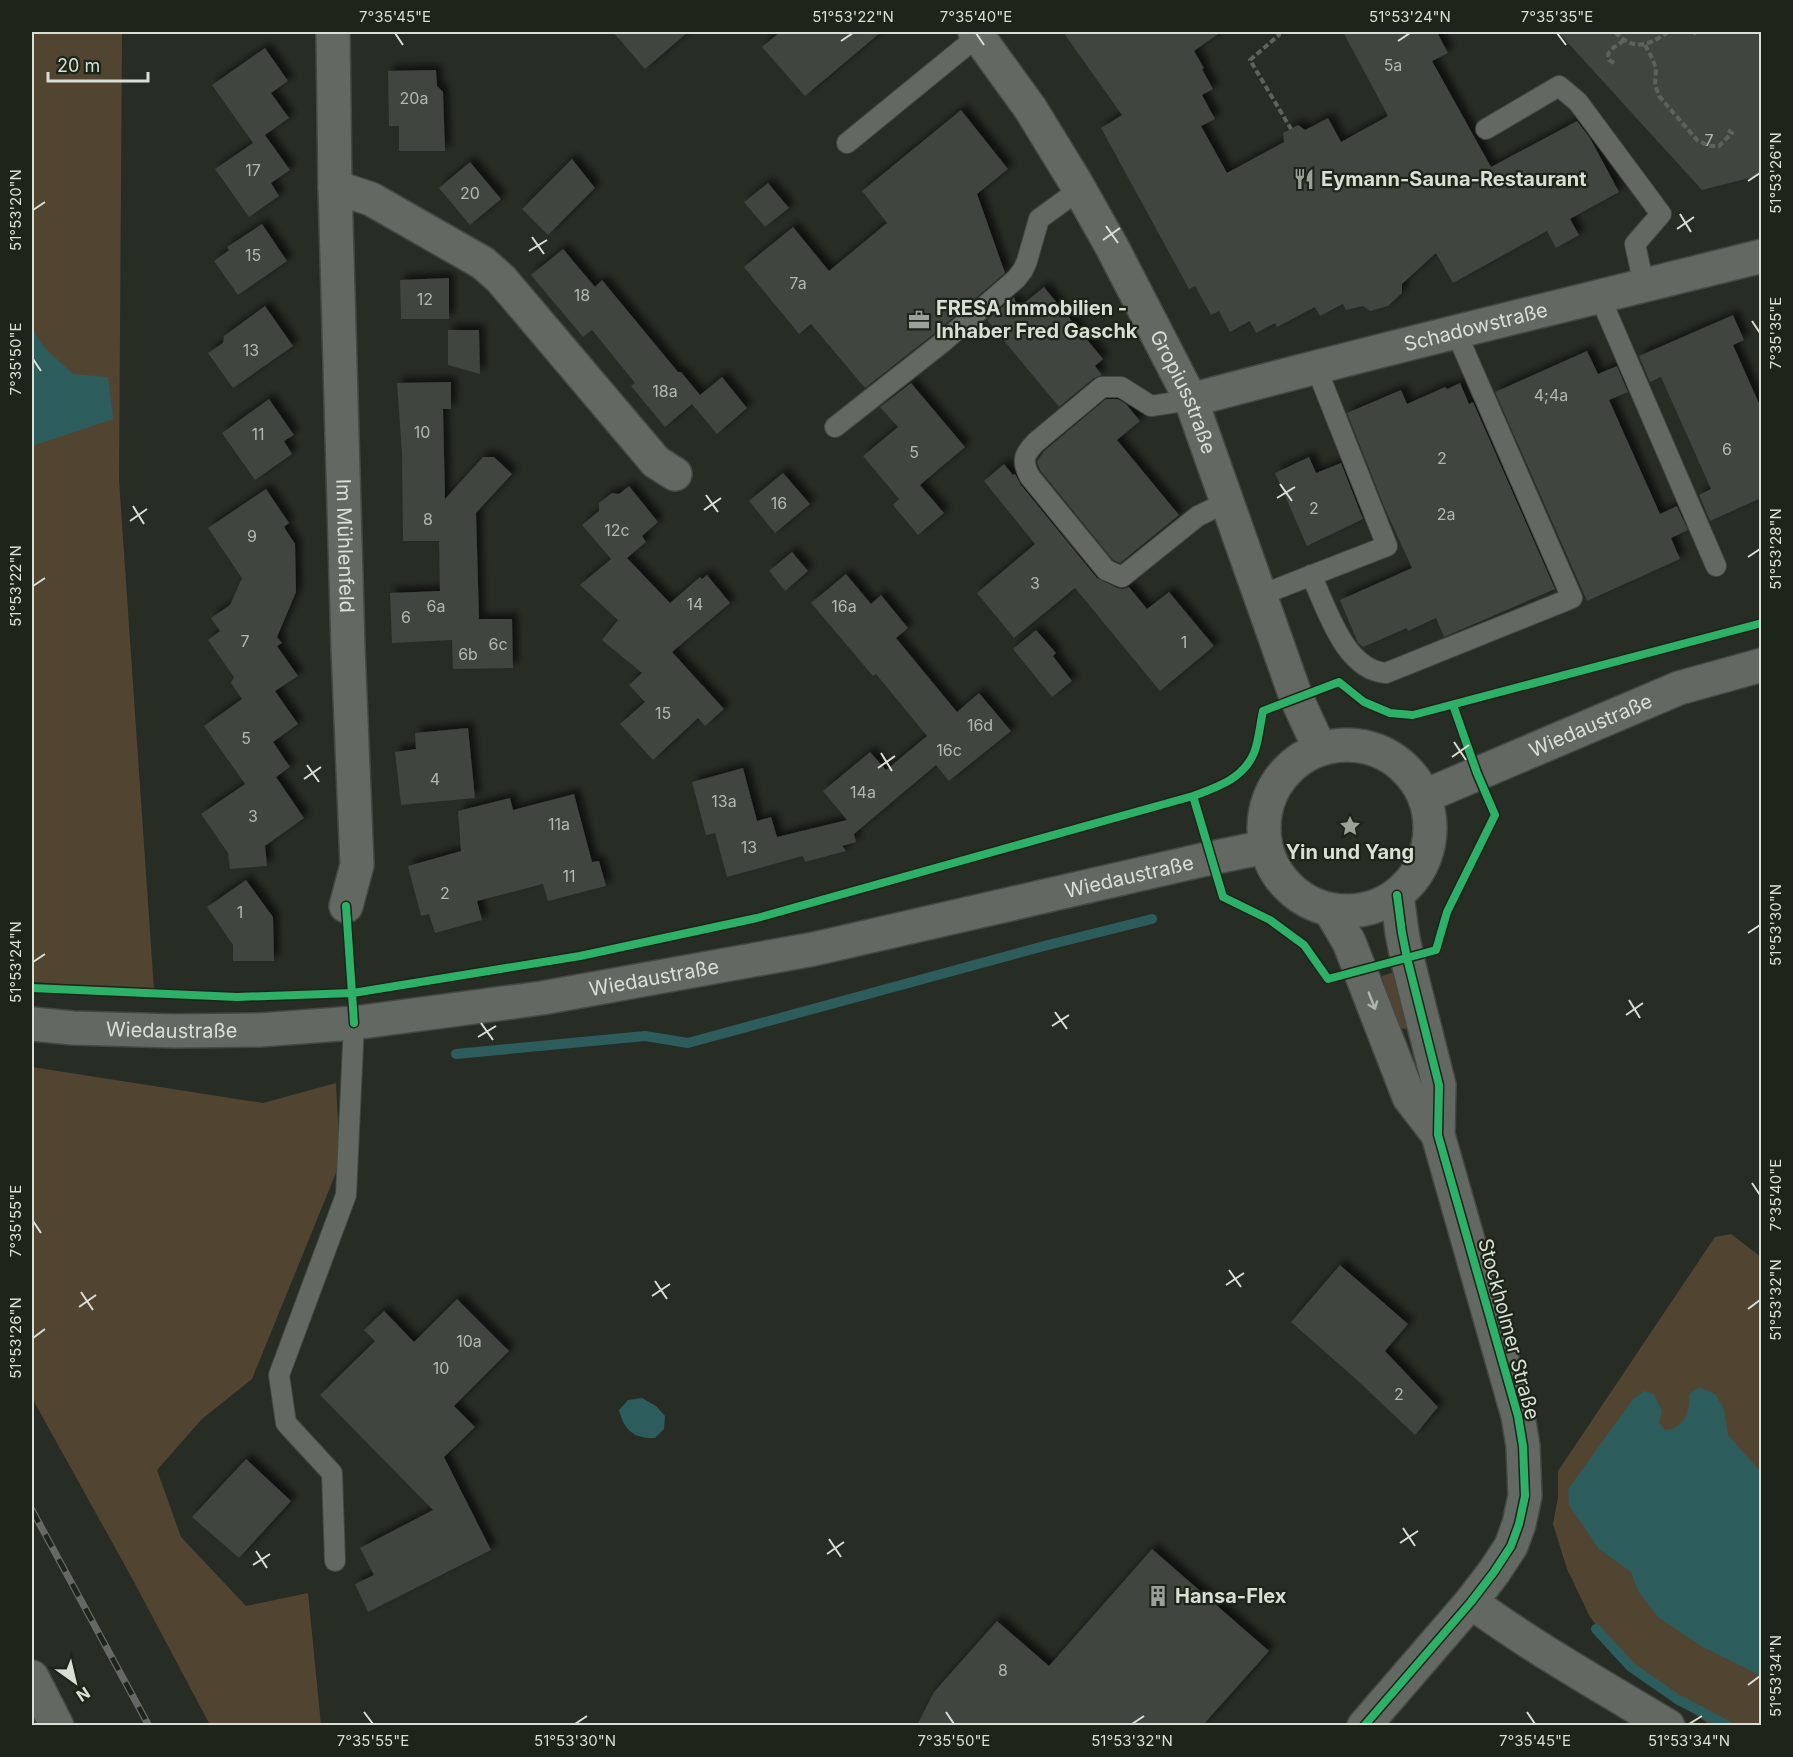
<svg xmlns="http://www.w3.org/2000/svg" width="1793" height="1757" viewBox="0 0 1793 1757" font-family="Inter,sans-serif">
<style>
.green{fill:#514531}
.water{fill:#2c5c5b}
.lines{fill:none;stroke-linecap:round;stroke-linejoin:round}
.stream{stroke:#2c5c5b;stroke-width:10}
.building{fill:#3f4440;filter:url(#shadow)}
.lane-casing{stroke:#444843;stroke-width:22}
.street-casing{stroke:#444843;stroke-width:36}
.secondary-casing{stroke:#444843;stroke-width:36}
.path{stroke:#5e625c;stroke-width:4;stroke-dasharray:6 3;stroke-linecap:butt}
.lane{stroke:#646862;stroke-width:20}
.street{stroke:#646862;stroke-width:33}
.secondary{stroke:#646862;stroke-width:33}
.rail-casing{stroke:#656864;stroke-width:7}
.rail{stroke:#1c2518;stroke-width:4.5;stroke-dasharray:14;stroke-linecap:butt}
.cycleway-casing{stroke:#1c2518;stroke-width:11}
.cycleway{stroke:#2db169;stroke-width:8}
.oneway{stroke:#b0b5ad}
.ticks{fill:none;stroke:#d9dfd6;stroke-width:2}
.labels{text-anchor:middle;stroke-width:4.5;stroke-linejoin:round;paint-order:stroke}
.number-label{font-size:16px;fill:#b2b8b0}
.poi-label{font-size:20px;font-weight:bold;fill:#d9dfd6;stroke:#1c2518;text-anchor:start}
.street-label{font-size:20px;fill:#d9dfd6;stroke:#1c2518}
.neatline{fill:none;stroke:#d9dfd6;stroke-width:2}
.ticks-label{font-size:15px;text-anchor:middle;fill:#d9dfd6}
</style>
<defs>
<filter id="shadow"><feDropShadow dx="5.5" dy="-5.5" stdDeviation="3" flood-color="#0009"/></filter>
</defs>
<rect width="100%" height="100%" fill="#272c25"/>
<path class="green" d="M32 32H122L119 480 154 990 32 982Z
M1397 971 1409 1026 1405 1029 1399 1028 1396 1025 1382 976Z
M32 1067 263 1103 336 1083 340 1163 252 1379 202 1419 157 1470 181 1537 246 1606 308 1593 321 1725H210L133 1580 32 1398Z
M1731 1234 1761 1257V1725H1710L1654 1684 1612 1645 1590 1617 1567 1569 1553 1524 1558 1497V1471L1715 1237Z"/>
<path class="water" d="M32 328 43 346 73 374 108 377 113 419 32 446Z
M1699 1387 1715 1394 1724 1409 1728 1435 1761 1472V1676L1701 1646 1658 1617 1638 1591 1631 1572 1599 1549 1569 1505 1568 1489 1633 1399 1644 1391 1654 1394 1662 1411 1659 1422 1665 1430C1684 1429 1691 1411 1689 1394Z
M642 1398 656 1406 665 1416 664 1429 655 1438C634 1439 624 1430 619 1410L628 1400Z"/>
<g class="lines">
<path class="stream" d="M456 1054 645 1036 688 1043 1044 946 1152 919
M1596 1629 1631 1667 1677 1699 1728 1726"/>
</g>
<path class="building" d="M613 32H688L645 69Z
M780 32H881L805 96 762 47Z
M1063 32H1221L1194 51 1204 68 1202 69 1213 89 1202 95 1215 119 1201 126 1227 173 1284 142 1283 133 1298 125 1305 130 1328 118 1341 142 1388 116 1343 32H1437L1448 53 1432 61 1491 167 1577 121 1590 138 1619 192 1570 219 1579 235 1556 248 1547 231 1453 283 1436 253 1402 284V293L1388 306 1370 311 1363 306 1346 310 1343 304 1320 316 1315 307 1277 327 1275 323 1256 333 1250 321 1230 332 1219 311 1211 315 1195 286 1189 289 1101 128 1122 115Z
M1558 32H1761V175L1702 190Z
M265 48 288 81 271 93 289 118 265 135 290 170 271 183 279 196 249 217 215 169 253 143 212 85Z
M436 70 437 86 443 92 445 151H399V126H389L388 71Z
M961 110 1008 169 977 194 1005 273 935 333 865 388 811 324 799 334 744 267 793 227 829 271 887 223 862 191Z
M572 159 595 188 548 235 522 209Z
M470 162 501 199 470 225 439 188Z
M768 183 789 208 765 227 744 202Z
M262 224 287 261 238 295 214 261 229 250 227 247Z
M563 249 595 287 602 280 678 372H681L700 395 722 377 747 408 717 434 692 404 665 427 631 386 635 383 592 330 583 337 531 275Z
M449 278V319H401L400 280Z
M1044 287 1103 359 1095 366 1102 375 1094 378 1059 407 987 320 1014 297 1018 308Z
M265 306 293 346 233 388 208 353 223 343 224 336Z
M1733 315 1744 340 1733 345 1761 408V498L1710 521 1699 495 1711 489 1661 377 1650 382 1639 356Z
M448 330H479L480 374 448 365Z
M1587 351 1598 374 1617 366 1628 392 1609 400 1660 514 1677 506 1688 530 1671 538 1680 559 1587 601 1495 392Z
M451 382V409H443L445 499 483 457H494L512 474 476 513 479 619H512L513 668 453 669 452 640 392 643 390 593 440 591 439 541H403L402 454 397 383Z
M911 383 965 447 920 485 944 513 918 535 893 505 899 499 863 456 898 427 880 407Z
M1460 383 1469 404 1473 402 1555 589 1444 637 1436 618 1408 631 1407 628 1363 647 1358 643 1340 600 1412 568 1385 509 1347 413 1401 390 1407 404 1445 387 1447 389Z
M269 399 294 435 284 441 292 454 255 480 222 433Z
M1106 399H1118L1126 404 1140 421 1117 440 1179 515 1120 563 1113 560 1040 470 1037 462 1044 451Z
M1309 457 1316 473 1341 463 1363 519 1307 546 1275 473Z
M1004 464 1013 475 1015 474 1021 485 1097 578 1118 588 1123 589 1129 587 1147 609 1169 592 1214 646 1160 691 1075 588 1014 638 977 593 1035 544 984 481Z
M783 473 810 504 775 533 749 501Z
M629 486 658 522 642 536 646 542 627 558 670 603 700 577 702 579 707 575 730 603 672 652 724 709 705 726 698 718 653 760 620 724 645 702 629 685 642 673 602 640 618 620 580 585 611 559 582 525 599 511V503L612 493 619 494Z
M266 489 289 523 284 527 295 544 296 592 277 637 282 643 277 646 298 676 275 691 298 724 273 742 290 767 276 777 304 818 265 846 267 866 230 869 228 853 201 814 245 784 204 726 242 699 231 683 234 677 208 640 220 631 211 618 230 605 242 578 208 528Z
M792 552 808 571 785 591 769 571Z
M846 574 871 604 881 595 908 628 896 638 957 712 979 693 1011 731 949 781 936 765 854 834 856 842 842 846 846 851 805 862 803 856 727 877 715 833 706 835 692 782 743 768 757 821 771 817 777 837 847 820 823 791 870 752 886 770 927 736 876 674 873 676 811 603Z
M1036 630 1056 653 1053 656 1072 681 1052 697 1013 649Z
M468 728 475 798 401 805 395 752 416 749 415 733Z
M574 794 592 862 599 861 606 886 548 901 543 884 477 901 482 920 435 933 429 914 421 916 408 866 461 851 458 811 510 798 513 810Z
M246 880 273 917 274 961H233V945L207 907Z
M1340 1265 1408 1324 1385 1351 1438 1407 1415 1435 1358 1381 1291 1322Z
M457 1299 509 1351 454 1406 475 1427 444 1457 491 1550 368 1612 355 1584 374 1575 360 1548 433 1510 320 1395 375 1341 364 1330 384 1311 414 1342Z
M246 1459 291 1501 239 1558 192 1517Z
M1152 1549 1269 1651 1203 1725H917L934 1692 997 1621 1049 1666Z"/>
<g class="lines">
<defs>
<path id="lane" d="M1486 129 1559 86 1578 102 1661 214 1635 244 1644 285
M847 143 978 36
M1600 297 1716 566
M1191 400 1151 406 1121 387H1102L1036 442C1024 454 1021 461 1030 477L1106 570 1122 577 1198 516 1227 502
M835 427 943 342 1016 279 1023 270 1027 261 1039 219 1079 190
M1311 575C1327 608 1344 670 1386 673L1572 598 1456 332
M1261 595 1387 546 1316 367
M335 1561 332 1473 286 1423 279 1375 346 1195 354 1023"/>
<g id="street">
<path id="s1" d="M333 32 335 187 348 648 357 865 346 906"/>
<path id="s2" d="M975 32 1030 108 1076 183 1112 247 1191 400 1296 697 1320 749"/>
<path d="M335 187 371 199 483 263 501 279 656 462 675 474"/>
<path id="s3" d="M1191 400C1381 349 1571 304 1762 256"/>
<path d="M1330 910 1349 942 1409 1097 1438 1135"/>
<path d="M1471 1602C1534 1648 1601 1686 1668 1726"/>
<path d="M32 1677 57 1726"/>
<path d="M1364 1726 1471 1602 1494 1572 1511 1546 1519 1524 1525 1496 1523 1446 1518 1416 1438 1135 1439 1085 1407 958 1402 933 1397 895"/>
</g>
<g id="secondary">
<circle cx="1347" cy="828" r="83"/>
<path id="s4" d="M1425 796 1679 688 1762 665"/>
<path id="s5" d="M32 1024 73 1028 175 1031 260 1030 354 1023 542 998 814 949 1202 860 1265 847"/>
</g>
</defs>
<use href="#lane" class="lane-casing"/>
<use href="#street" class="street-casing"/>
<use href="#secondary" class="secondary-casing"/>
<path class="path" d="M1277 32 1279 35 1250 60 1291 129
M1615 32C1633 51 1648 46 1668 32
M1693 32 1696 34
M1645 45 1651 56 1656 68 1655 85 1659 96 1697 140 1709 146H1719L1732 133 1728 130
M1614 63 1609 60 1608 54 1613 48 1623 41"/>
<use href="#lane" class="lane"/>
<use href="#street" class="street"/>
<use href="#secondary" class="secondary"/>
<defs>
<path id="rail" d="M32 1510 149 1726"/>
</defs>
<use href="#rail" class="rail-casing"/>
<use href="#rail" class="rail"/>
<defs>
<path id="cycleway" d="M1193 796 1223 897 1270 920 1304 945 1328 979 1436 950 1447 912 1495 815 1477 773 1453 705
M346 906 354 1023
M32 988 237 997 353 993 580 956 757 918 1193 796C1217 787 1243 779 1254 753 1259 740 1260 724 1263 711L1339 682 1364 702 1390 713 1413 715 1762 623
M1364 1726 1471 1602 1494 1572 1511 1546 1519 1524 1525 1496 1523 1446 1518 1416 1438 1135 1439 1085 1407 958 1402 933 1397 895"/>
</defs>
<use href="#cycleway" class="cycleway-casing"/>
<use href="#cycleway" class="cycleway"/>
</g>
<defs><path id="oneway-shaft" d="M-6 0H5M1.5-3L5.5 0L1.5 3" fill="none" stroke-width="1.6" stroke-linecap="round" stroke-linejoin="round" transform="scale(1.5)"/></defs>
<use class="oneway" href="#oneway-shaft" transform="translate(1372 1001) rotate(69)"/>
<path class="ticks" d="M395 33 403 45M976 33 984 45M1557 33 1566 45M841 41 853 33M1398 41 1410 33M1748 181 1760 173M33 210 45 202M1680 214 1691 232M1106 226 1118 243M1677 229 1694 217M532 237 544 254M1103 240 1120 228M529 251 547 240M1752 321 1760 333M33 359 41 371M1280 484 1292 501M706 495 718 512M1277 498 1295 487M133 506 144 524M704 510 721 498M130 521 147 509M1748 557 1760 549M33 586 45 578M1454 742 1466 760M881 753 892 771M1452 757 1469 745M307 765 319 782M878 768 895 756M304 779 321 767M1748 933 1760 925M33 962 45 954M1629 1000 1640 1018M1055 1012 1067 1029M1626 1015 1643 1003M481 1023 493 1040M1052 1026 1069 1015M478 1037 496 1026M1752 1183 1760 1195M33 1221 41 1233M1229 1270 1241 1287M655 1281 667 1299M1226 1285 1244 1273M81 1292 93 1310M652 1296 670 1284M79 1307 96 1295M1748 1309 1760 1300M33 1338 45 1329M1403 1528 1415 1546M829 1539 841 1557M1400 1543 1418 1531M256 1551 267 1568M827 1554 844 1542M253 1565 270 1554M1748 1685 1760 1676M364 1712 373 1724M946 1712 954 1724M1527 1712 1535 1724M575 1724 587 1716M1132 1724 1144 1716M1689 1724 1702 1716"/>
<defs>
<symbol id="restaurant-bare" viewBox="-9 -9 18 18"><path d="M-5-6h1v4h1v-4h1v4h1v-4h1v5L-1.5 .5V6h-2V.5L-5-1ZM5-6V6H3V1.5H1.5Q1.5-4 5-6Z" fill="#9ba098" stroke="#1c2518" stroke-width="2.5" paint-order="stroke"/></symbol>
<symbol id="office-bare" viewBox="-9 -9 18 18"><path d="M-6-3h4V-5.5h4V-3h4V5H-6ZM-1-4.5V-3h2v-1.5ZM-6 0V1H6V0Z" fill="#9ba098" stroke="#1c2518" stroke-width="2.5" paint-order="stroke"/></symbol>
<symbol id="sight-bare" viewBox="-9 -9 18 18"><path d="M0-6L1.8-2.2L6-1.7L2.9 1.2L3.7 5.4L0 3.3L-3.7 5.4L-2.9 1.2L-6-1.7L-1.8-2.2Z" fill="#9ba098" stroke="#1c2518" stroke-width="2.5" paint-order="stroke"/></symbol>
<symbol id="building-bare" viewBox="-9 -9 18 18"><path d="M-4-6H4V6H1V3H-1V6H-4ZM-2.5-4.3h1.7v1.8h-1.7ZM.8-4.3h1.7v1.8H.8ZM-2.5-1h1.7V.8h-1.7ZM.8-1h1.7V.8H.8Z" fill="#9ba098" stroke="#1c2518" stroke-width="2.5" paint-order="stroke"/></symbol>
</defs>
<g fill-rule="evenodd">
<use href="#restaurant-bare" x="1289" y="164" width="30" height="30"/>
<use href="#office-bare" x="904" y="305" width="30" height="30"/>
<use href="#sight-bare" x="1335" y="811" width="30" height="30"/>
<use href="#building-bare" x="1143" y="1581" width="30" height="30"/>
</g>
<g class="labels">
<g class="number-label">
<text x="1393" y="71">5a</text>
<text x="414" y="104">20a</text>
<text x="1709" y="146">7</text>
<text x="253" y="176">17</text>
<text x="470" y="199">20</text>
<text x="253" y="261">15</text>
<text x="798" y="289">7a</text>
<text x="582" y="301">18</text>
<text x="425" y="305">12</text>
<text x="251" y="356">13</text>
<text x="665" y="397">18a</text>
<text x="1551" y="401">4;4a</text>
<text x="422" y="438">10</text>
<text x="258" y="440">11</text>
<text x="1727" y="455">6</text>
<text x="914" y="458">5</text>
<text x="1442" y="464">2</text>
<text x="779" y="509">16</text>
<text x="1314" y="514">2</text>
<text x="1446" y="520">2a</text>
<text x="428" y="525">8</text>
<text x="617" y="536">12c</text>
<text x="252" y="542">9</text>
<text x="1035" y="589">3</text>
<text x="695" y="610">14</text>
<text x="436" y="612">6a</text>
<text x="844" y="612">16a</text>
<text x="406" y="623">6</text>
<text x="245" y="647">7</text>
<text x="1184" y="648">1</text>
<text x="498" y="650">6c</text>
<text x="468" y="660">6b</text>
<text x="663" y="719">15</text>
<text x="980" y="731">16d</text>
<text x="246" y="744">5</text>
<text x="949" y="756">16c</text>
<text x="435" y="785">4</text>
<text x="863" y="798">14a</text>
<text x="724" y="807">13a</text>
<text x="253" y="822">3</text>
<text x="559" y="830">11a</text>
<text x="749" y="853">13</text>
<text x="569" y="882">11</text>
<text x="445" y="899">2</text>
<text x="240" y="918">1</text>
<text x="469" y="1347">10a</text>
<text x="441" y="1374">10</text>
<text x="1399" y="1400">2</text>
<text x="1003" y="1676">8</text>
</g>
<g class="poi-label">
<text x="1321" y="186">Eymann-Sauna-Restaurant</text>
<text x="936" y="315">FRESA Immobilien -<tspan x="936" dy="23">Inhaber Fred Gaschk</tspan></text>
<text x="1350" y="859" text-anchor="middle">Yin und Yang</text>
<text x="1175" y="1603">Hansa-Flex</text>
</g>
<g class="street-label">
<text dy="7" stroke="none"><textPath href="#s3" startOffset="294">Schadowstraße</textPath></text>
<text dy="7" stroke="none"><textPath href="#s2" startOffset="417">Gropiusstraße</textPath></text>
<text dy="7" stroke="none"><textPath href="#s1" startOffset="514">Im Mühlenfeld</textPath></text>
<text dy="7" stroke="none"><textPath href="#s4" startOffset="180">Wiedaustraße</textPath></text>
<text dy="7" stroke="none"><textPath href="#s5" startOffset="1112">Wiedaustraße</textPath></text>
<text dy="7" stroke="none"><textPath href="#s5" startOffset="626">Wiedaustraße</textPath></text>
<text dy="7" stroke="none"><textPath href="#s5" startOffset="140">Wiedaustraße</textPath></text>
<text transform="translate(1509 1329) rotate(75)" y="7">Stockholmer Straße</text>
</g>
</g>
<rect width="1793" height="1757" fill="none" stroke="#1c2518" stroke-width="66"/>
<g transform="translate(75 1682) rotate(146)" stroke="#1c2518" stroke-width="4.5" paint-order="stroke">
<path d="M0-4.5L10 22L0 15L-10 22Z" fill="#d9dfd6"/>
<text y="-9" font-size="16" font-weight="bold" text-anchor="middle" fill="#d9dfd6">N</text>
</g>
<path d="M48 72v9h100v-9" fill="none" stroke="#d9dfd6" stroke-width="3"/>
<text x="57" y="72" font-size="18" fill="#d9dfd6" stroke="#1c2518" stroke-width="4.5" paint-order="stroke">20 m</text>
<rect x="33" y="33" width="1727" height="1691" class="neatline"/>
<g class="ticks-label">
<text x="395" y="22">7°35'45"E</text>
<text x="853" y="22">51°53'22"N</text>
<text x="976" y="22">7°35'40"E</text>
<text x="1410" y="22">51°53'24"N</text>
<text x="1557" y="22">7°35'35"E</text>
<text transform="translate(1776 173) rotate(-90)" y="5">51°53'26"N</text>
<text transform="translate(16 210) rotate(-90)" y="5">51°53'20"N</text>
<text transform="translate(1776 333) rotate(-90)" y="5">7°35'35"E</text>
<text transform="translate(16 359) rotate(-90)" y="5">7°35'50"E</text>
<text transform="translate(1776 549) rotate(-90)" y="5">51°53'28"N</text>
<text transform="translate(16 586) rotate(-90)" y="5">51°53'22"N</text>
<text transform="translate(1776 925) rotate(-90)" y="5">51°53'30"N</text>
<text transform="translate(16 962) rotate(-90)" y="5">51°53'24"N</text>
<text transform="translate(1776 1195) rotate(-90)" y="5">7°35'40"E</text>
<text transform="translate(16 1221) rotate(-90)" y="5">7°35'55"E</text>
<text transform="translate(1776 1300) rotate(-90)" y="5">51°53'32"N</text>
<text transform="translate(16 1338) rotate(-90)" y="5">51°53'26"N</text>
<text transform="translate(1776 1676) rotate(-90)" y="5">51°53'34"N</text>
<text x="373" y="1746">7°35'55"E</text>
<text x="575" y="1746">51°53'30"N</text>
<text x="954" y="1746">7°35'50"E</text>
<text x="1132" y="1746">51°53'32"N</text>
<text x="1535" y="1746">7°35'45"E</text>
<text x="1689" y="1746">51°53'34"N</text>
</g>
</svg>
